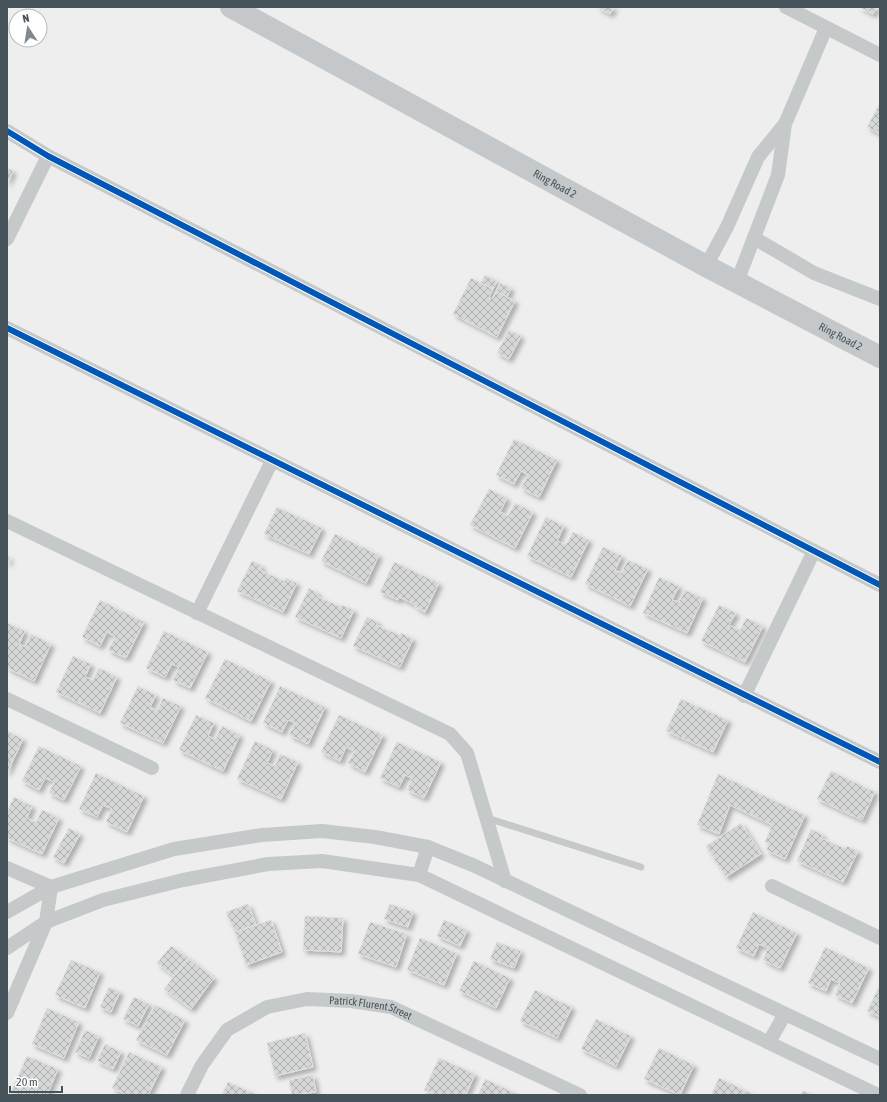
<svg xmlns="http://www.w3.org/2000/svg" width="887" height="1102" viewBox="0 0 887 1102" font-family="'Asap Condensed',sans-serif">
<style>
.building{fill:url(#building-cross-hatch);stroke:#e0e0e1;filter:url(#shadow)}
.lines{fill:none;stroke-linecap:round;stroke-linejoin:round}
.service{stroke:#c6c9ca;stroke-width:7}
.minor{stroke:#c6c9ca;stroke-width:14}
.primary{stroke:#c4c8ca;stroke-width:22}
.cycleway-casing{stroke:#fff;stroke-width:8}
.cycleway{stroke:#0057b8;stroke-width:6}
.labels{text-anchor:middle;stroke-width:3;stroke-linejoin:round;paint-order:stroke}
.street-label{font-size:11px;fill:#46535a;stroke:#fff}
</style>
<defs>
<pattern id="building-cross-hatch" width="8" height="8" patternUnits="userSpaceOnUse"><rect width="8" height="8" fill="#d6d7d7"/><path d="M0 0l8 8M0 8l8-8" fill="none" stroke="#afb1b1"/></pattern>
<filter id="shadow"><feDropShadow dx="3.5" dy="3.5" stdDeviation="2" flood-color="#0004"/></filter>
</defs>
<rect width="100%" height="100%" fill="#efeeee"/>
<path class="building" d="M597 7H614L610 14Z
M859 7H877L873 14Z
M880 103V134L867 127Z
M7 168 13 171 7 183Z
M485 275 497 281 493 289 481 283Z
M471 278 493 289 489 297 492 299 496 291 515 301 497 337 453 314Z
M500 283 511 288 507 297 496 291Z
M509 330 521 336 509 359 497 353Z
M514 439 557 460 539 497 521 488 528 475 521 471 514 484 496 475Z
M489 489 507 498 500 512 508 516 515 503 533 512 515 548 470 525Z
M277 507 322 528 309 554 264 534Z
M546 517 564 526 557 541 566 545 573 532 589 540 571 577 527 556Z
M335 534 379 555 366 583 321 561Z
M603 547 622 556 615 570 621 573 628 560 648 569 630 606 585 584Z
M7 556 10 557 7 564Z
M252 561 262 566 260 570 284 581 286 578 297 583 283 612 237 591Z
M394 562 439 583 425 612 415 607 416 605 399 597 398 600 380 592Z
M659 577 679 586 672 600 679 602 685 590 703 598 687 633 643 613Z
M309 588 318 593 317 596 341 607 342 605 354 610 341 638 295 617Z
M100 600 144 622 126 658 108 650 115 637 107 632 100 646 82 637Z
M719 605 736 613 729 625 740 630 746 618 763 626 745 662 701 641Z
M367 617 378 622 376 625 400 635 401 633 413 639 400 667 353 646Z
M7 623 25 631 19 644 25 647 31 634 51 644 34 681 7 668Z
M164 631 208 652 190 688 173 680 179 667 172 664 165 677 146 668Z
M73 656 91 664 85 677 93 680 99 668 117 677 100 713 56 692Z
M225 659 271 681 251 721 205 698Z
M138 686 156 695 150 707 157 711 163 698 181 706 163 743 120 723Z
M280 686 325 707 308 744 289 735 295 723 288 720 282 732 263 723Z
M681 699 728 720 713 752 666 731Z
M196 715 214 723 208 736 215 739 222 726 240 735 223 771 179 750Z
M339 715 383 735 365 772 348 763 354 751 346 747 340 761 321 752Z
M7 731 23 739 7 773Z
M255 741 273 750 267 763 275 766 280 754 298 762 281 799 237 779Z
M397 742 441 762 424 798 407 790 412 778 405 775 399 787 380 778Z
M39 746 81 766 64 800 49 793 54 782 45 778 39 790 22 781Z
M831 771 875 792 862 820 817 799Z
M96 773 144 796 127 832 106 822 112 809 103 805 97 817 79 809Z
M718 774 805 815 785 859 766 850 770 844 765 842 772 825 730 805 719 834 697 825Z
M14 797 32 806 27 818 36 822 42 810 59 818 42 854 7 838V812Z
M741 823 761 854 726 877 706 846Z
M69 828 80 834 64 863 53 857Z
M811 829 823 835 821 838 846 849 847 846 858 851 843 882 797 861Z
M248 904 256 925 235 932 226 912Z
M390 904 413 912 408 927 384 919Z
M753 912 797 933 780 968 763 960 768 948 759 944 754 956 736 948Z
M305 916 343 918 341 952 303 950Z
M271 920 282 952 246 965 235 932Z
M444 920 467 930 460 946 437 936Z
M370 922 407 934 396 967 358 954Z
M420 938 457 953 444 985 407 970Z
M497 942 521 951 514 968 490 959Z
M171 946 188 958 174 976 157 963Z
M825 947 869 968 852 1003 835 995 840 983 831 979 826 991 808 983Z
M188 958 214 978 191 1009 164 989Z
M71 960 100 972 85 1008 55 995Z
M474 961 510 978 496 1008 459 991Z
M880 985V1017L867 1011Z
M109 987 120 992 111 1012 100 1007Z
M535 990 572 1007 557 1038 520 1021Z
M134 997 149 1004 138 1026 123 1019Z
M155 1005 185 1020 167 1055 136 1040Z
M47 1008 79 1022 64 1058 32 1044Z
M596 1019 631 1036 616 1066 581 1049Z
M85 1030 99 1036 89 1058 75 1052Z
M305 1033 313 1067 275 1076 267 1043Z
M105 1044 121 1052 113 1069 97 1061Z
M659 1048 694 1065 680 1095 644 1079Z
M129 1052 162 1067 148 1095H127L112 1088Z
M27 1056 58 1069 47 1095H19L11 1092Z
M439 1058 475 1074 466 1095H436L424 1090Z
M313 1075 316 1092 292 1095 289 1080Z
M719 1078 755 1095H711Z
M485 1079 519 1095H478Z
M228 1082 258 1095H222Z
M803 1091 813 1095H801Z"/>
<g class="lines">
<path class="service" d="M487 818 641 867"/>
<g class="minor">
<path d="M786 7 880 55"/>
<path d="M7 131 48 156 880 585"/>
<path d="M754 238 814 273 880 299"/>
<path d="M7 239 48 156"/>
<path d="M706 266 727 227 758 157 784 125"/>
<path d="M737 282 778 175 785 124 826 28"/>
<path d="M7 328 880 762"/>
<path d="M7 521 450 734 467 753 505 881"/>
<path d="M197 613 272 461"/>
<path d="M744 696 814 551"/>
<path d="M7 699 152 768"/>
<path d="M7 868 51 887"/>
<path d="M419 875 428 847"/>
<path d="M772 886 880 938"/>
<path d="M7 912 51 887 174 849 262 835 322 831 375 837 428 847 475 866 880 1059"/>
<path d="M7 948 46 922 103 900 183 880 268 864 322 861 419 875 878 1095"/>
<path d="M7 1013 46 922 51 887"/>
<path d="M769 1042 785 1014"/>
<path id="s1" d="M187 1095 202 1065 227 1030 267 1007 307 999 351 1001 391 1007 580 1095"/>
</g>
<path class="primary" id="s2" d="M231 7 706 266 880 357"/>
<defs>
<path id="cycleway" d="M7 131 48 156 880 585
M7 328 880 762"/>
</defs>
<use href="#cycleway" class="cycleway-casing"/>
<use href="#cycleway" class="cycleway"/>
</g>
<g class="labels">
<g class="street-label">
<text dy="4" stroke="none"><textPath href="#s2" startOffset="369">Ring Road 2</textPath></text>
<text dy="4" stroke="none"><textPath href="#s2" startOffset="693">Ring Road 2</textPath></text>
<text dy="4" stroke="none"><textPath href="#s1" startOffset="228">Patrick Flurent Street</textPath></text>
</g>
</g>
<rect width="887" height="1102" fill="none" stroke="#46535a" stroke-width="16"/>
<g transform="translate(28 28) rotate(348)"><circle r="19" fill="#ffffff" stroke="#b5babd"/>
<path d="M0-3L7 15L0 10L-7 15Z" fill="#81898e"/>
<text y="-6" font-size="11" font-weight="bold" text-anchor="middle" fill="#46535a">N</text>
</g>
<path d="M10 1086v6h52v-6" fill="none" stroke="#46535a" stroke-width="2"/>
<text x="16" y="1086" font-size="12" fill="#46535a" stroke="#ffffff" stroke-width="3" paint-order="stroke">20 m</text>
</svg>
